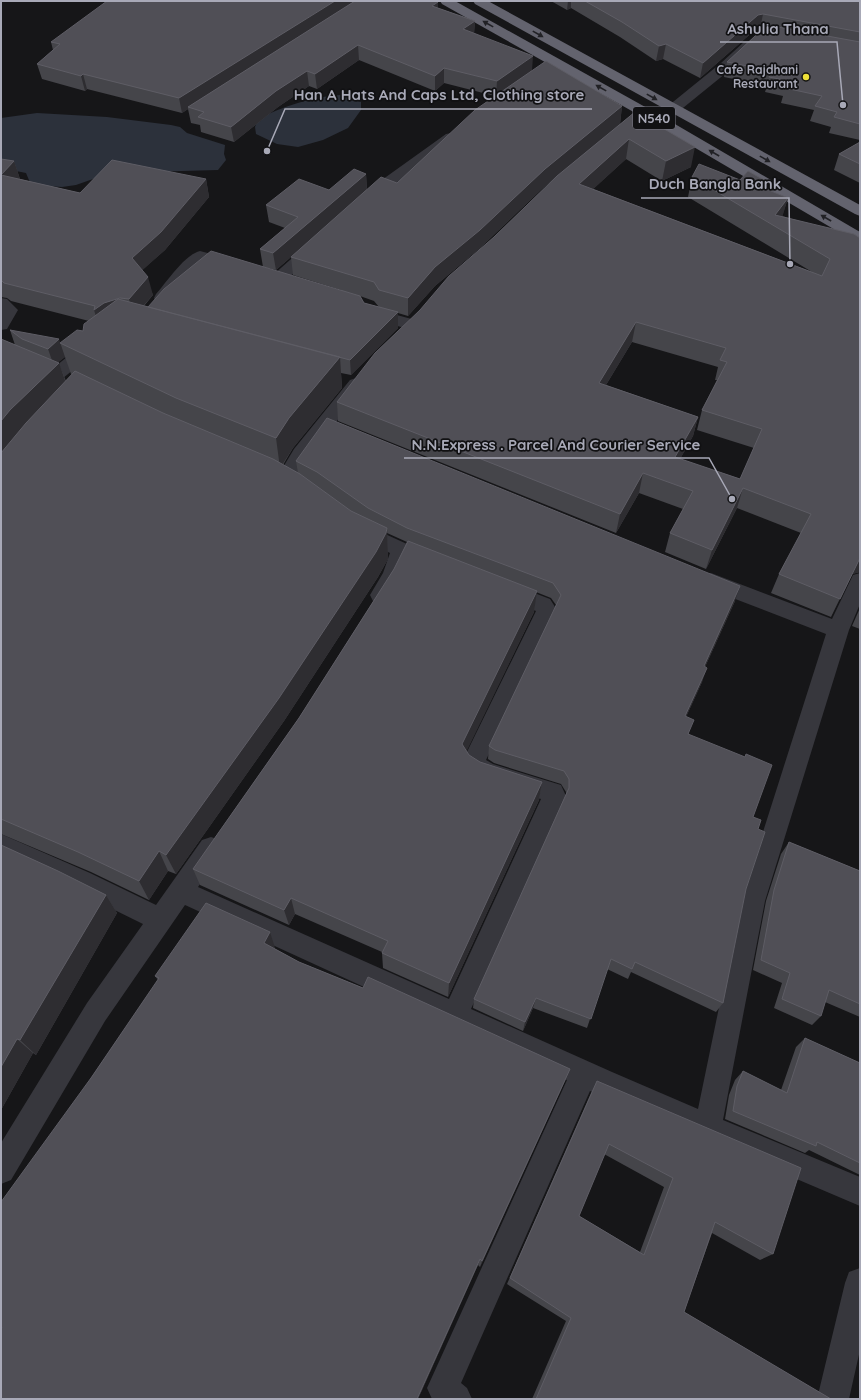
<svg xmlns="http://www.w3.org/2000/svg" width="861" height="1400" viewBox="0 0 861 1400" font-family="Quicksand,sans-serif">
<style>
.water{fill:#2c313b}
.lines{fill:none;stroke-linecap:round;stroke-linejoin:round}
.minor{fill:#37373d;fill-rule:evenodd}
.highway{fill:#63636e;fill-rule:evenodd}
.wall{fill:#45454a;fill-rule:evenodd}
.shaded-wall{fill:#2e2d31}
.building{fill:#504f56;stroke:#5e5d65;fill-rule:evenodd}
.oneway{fill:#212125}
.poi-dot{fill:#eee038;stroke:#111113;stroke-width:1.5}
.labels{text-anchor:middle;stroke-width:3.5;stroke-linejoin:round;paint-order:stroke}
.far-poi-label{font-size:12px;font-weight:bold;fill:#a8a9b7;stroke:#111113;text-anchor:end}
.shield{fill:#111113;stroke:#7b7b86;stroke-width:1}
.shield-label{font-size:13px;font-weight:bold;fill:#a8a9b7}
.leader{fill:none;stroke:#a8a9b7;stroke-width:1.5}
.callout-dot{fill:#a8a9b7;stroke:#111113;stroke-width:1.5}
.callout-label{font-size:15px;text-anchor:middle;font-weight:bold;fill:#a8a9b7;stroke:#111113;stroke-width:3.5;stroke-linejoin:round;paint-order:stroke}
</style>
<rect width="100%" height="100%" fill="#161618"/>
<path class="water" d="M340 95 351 96 361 102V110L348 128 323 140 298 147 277 144 256 134 255 127 258 119C284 106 311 97 340 95Z
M37 113 107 117 171 125 180 127 187 133 225 145 224 154 226 160 218 170 110 173 76 185 62 187 31 185 26 173 1 168V118Z"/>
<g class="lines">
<path class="minor" d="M749 41 754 42 755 45 731 69 678 112 673 113 668 112 666 109 668 106 721 63 744 42Z
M451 133 456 134 458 137 456 140 389 188 373 202 368 204 363 202 360 199 379 182 446 134Z
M314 242 320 244 322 247 320 250 285 281 279 283 273 281 271 278 273 275 308 244Z
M200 251 238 261 240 264 238 267 232 269 203 261 168 302 162 303 156 302 154 298 156 294C167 282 184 255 200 251Z
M1 298 7 299 18 310 7 329 1 330Z
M371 306 377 307 382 311 419 321 421 325 419 329 413 330 370 319 363 311 365 307Z
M91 341 97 342 100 346 97 350 62 379 56 381 50 379 47 375 50 371 85 342Z
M356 378 362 380 365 384 362 388 308 459 292 484 285 486 278 484 276 479 294 449 350 380Z
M361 523 407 544 410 549C408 568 397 585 387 601L380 603 373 601 370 595 383 573 390 553 354 535 351 530 354 525Z
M711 573 832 619 853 575 860 573V604L849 630 765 901 723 1120 860 1177V1206L590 1091 461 1383 467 1388 472 1399H432L427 1388 567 1080 185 905 105 1021 11 1180 1 1184V1143L87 1003 143 924 72 889 1 857V834L90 873 156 905 202 840 211 837 220 840 223 848 220 856 198 887 449 999 541 799 479 779C471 774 466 771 462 762L536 611 501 597 498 591 501 585 508 583 550 599 557 610 486 760 493 764 561 785 566 796 471 1009 612 1072 698 1109 741 901 826 634 704 587 701 581 704 575Z
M860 1268V1350L849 1399H817L845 1283 849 1272Z"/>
<path class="highway" d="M440 1H455L656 113 860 232V243L854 241 646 119 442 4Z
M473 1H488L860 205V216L855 214 475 4Z"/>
</g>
<path class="wall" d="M551 1H860V140L829 133 831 127 810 121 814 110 781 103 783 96 765 92 767 86 724 77 727 62 762 29H760L755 30 700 78 663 59 656 61 620 37 571 8 567 10Z
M438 8 475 21 474 33 532 71 622 106 620 124 562 172 635 112 691 167 662 181 626 159 593 189 812 272 688 197 692 177 740 180 775 186 773 192 788 198 782 216 860 238V572L852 574 831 617 771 593 779 574 801 533 737 508 706 569 665 552 670 533 683 509 639 493 616 533 338 421 337 402 420 310 556 177 543 188 479 249 435 286 408 316 398 313V328L351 375 341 373 342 388 293 448 283 465 298 473 296 461 735 601 705 667 702 682 686 717 689 734 753 817 758 829 723 1003 716 1012 631 972 628 979 607 969 587 1028 533 1008 523 1031 473 1008 474 999 566 794V792L561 784 494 763 488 759 489 746 556 605 551 598 536 592 534 612 466 751 469 755 480 762 542 782 539 800 448 997 383 968 382 953V952L295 914 289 925 200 885 193 869 299 718 394 569 407 542 387 533 388 554V559L378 577 284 721 176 874 168 871 149 900 91 872 1 834V339L15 345 10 330 61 343 83 331 89 321 11 301 7 298 1 297V159L14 161 20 179 80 193 206 179 209 197 165 250 142 270 153 295 144 306 148 307 341 290 293 275 291 257 276 270 263 267 260 249 285 228 269 222 266 205 329 190 366 174 367 190 397 183 495 96 444 83 435 91 359 60 317 89 309 86 278 107 234 142 201 132 200 125 191 123 188 109 182 113 87 89 85 91 42 79 37 64 53 50 51 42ZM360 296 374 301 379 307 364 303ZM632 342 718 367 715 380H717L702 410 697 430 754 448 740 479 680 459 693 436 698 417 606 385ZM65 357 71 374H72L66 381 58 362Z
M860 142V183L834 170 839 154Z
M860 608V629L852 626Z
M789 842 860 871V1017L825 1002 821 1016 812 1025 774 1008 782 983 753 970 766 901 781 854Z
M1 845 106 895 117 913 36 1055 33 1053 1 1110Z
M275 948V949L299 962 363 988 570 1069 565 1081 480 1267 478 1265 418 1399H1L2 1327 91 1078 158 980 155 976Z
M805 1038 860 1063V1175L809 1150 805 1153 725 1119 729 1095 735 1080 743 1071 781 1090 796 1047Z
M597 1081 773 1254 760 1260 712 1233 684 1312 831 1399H532L566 1321 507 1284 591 1093ZM604 1154 664 1187 640 1252 579 1216Z"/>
<path class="shaded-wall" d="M335 1H359L188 107V109L182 113 179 98Z
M568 1H571V8L567 10Z
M438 2V17L432 6Z
M763 14 760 29 755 30 700 78 703 63 758 15Z
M475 21 474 36 463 29Z
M666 44 663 59 656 61 659 46Z
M358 45 359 60 317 89 315 74Z
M533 56 532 71 496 96 497 81Z
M444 68V83L435 91V76Z
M307 71 309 86 278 107 234 142 231 127 276 91Z
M83 74 87 89 85 91 81 76Z
M622 106 620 124 543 188 479 249 435 286 408 316V298L435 267 545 169Z
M629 139 626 159 577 204 579 184Z
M695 147 691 167 662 181 666 161Z
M14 161 20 179 1 177V175Z
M366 174 367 191 276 270 273 253Z
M206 179 209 197 165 250 136 276 132 258Z
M788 198 782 218 775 215Z
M148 277 153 295 133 317 129 299Z
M120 298 125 316 100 329 94 310 104 303Z
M398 312V328L351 375 350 360Z
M636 322 632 342 595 403 599 383Z
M59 339 65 357 54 366 48 349Z
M340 357 342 388 293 448 280 468 276 438 289 418Z
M59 363 68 389 1 462V421L10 410Z
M698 417 693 436 670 477 675 457Z
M643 473 639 493 616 533 620 514Z
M743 488 737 508 706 569 712 550Z
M387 528 388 554V559L378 577 284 721 176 874 166 855Z
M860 558V572L852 574Z
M740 586 735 601 699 680 704 666Z
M537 591 534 612 461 763 462 744Z
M707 668 702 682 680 730 685 716Z
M542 782 539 800 448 997 449 983Z
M159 851 168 871 149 900 139 881Z
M106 895 117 913 36 1055 20 1040Z
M291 898 295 914 289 925 284 910Z
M270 932 275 948 269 959 264 943Z
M536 998 533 1008 523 1031 525 1022Z
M17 1039 33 1053 1 1110V1067Z
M570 1069 565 1081 480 1267 482 1261Z
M480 1259 478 1265 418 1399H417Z"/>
<path class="building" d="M107 1H335L179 98 83 74 81 76 37 64 60 44 51 42Z
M355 1H435L438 2 432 6 475 21 463 29 533 56 497 81 444 68 435 76 358 45 315 74 307 71 276 91 231 127 198 117 204 112 188 107Z
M585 1H860V32L763 14 758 15 703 63 666 44 659 46 622 22Z
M767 25 860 42V124L834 117 837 112 815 106 822 96 785 88 789 81 769 77 773 71 727 62Z
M546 61 622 106 545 169 480 230 435 267 408 298 379 290 374 282 291 257 381 177 397 183 475 110Z
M635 112 695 147 666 161 629 139 579 184 822 276 830 259 692 177 699 164 740 180 748 171 775 186 771 191 788 198 775 215 854 234 860 238V558L840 599 779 574 811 514 743 488 712 550 670 533 693 491 643 473 620 514 337 402 375 353 420 310 449 276 494 237 557 176ZM636 322 726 348 720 360 727 362 702 410 762 429 740 479 675 457 698 417 599 383Z
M860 142V164L839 154Z
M1 159 14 161 1 175Z
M112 160 206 179 161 232 132 258 148 277 129 299 120 298 104 303 94 310 95 306 4 283 1 280V175L80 193Z
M354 169 366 174 273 253 260 249 298 217 266 205 299 179 329 190Z
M211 251 360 296 364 303 398 312 350 360 148 307 164 289Z
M118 299 340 357 289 418 276 438 176 398 60 343 77 330 83 331 84 324Z
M10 330 59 339 48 349 22 339Z
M1 339 59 363 10 410 1 421Z
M75 371 163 413 273 459 300 474 351 511 387 528 386 533 376 552 279 698 166 855 159 851 139 881 78 852 1 819V453L26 423Z
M327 418 740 586 704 666 707 668 685 716 694 720 688 734 745 757 746 754 772 765 753 817 761 820 758 829 765 832 746 889 723 1003 635 962 632 969 611 959 591 1019 536 998 525 1022 474 999 569 788V779L564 771 495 750 489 746 561 595 553 583 407 528 368 508 317 472 296 461Z
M408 541 537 591 462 744 469 755 480 762 542 782 449 983 382 953 388 941 291 898 284 910 193 869 299 718 394 569Z
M789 842 860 871V1004L829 990 821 1016 782 999 790 973 761 960 774 890Z
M1 845 58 871 106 895 20 1040 17 1039 1 1067Z
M206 903 270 932 264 943 299 962 363 988 368 977 570 1069 482 1261 480 1259 417 1399H1V1329L2 1327 1 1326V1202L91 1078 159 978 155 976Z
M805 1038 860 1063V1163L817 1142 816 1146 733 1111 737 1086 743 1071 787 1093Z
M597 1081 801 1168 773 1254 715 1222 684 1312 831 1399H536L571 1318 510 1278ZM609 1144 673 1178 644 1255 579 1216Z"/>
<defs><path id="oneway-solid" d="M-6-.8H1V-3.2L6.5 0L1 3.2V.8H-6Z"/></defs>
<g class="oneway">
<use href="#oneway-solid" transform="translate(488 24) rotate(-151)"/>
<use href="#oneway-solid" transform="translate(538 34) rotate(29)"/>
<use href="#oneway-solid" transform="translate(601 88) rotate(-151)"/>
<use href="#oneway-solid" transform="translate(652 97) rotate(29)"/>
<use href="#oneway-solid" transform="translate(714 153) rotate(-150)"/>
<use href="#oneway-solid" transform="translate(765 159) rotate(29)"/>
<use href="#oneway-solid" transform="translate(826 218) rotate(-150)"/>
</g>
<circle class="poi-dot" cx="806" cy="77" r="4"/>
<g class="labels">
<g class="far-poi-label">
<text x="798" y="74">Cafe Rajdhani<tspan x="798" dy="14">Restaurant</tspan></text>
</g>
<rect class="shield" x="633" y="107" width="42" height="22" rx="3"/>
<g class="shield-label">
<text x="654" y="123">N540</text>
</g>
</g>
<path class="leader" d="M843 105L837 42H720M267 151L285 109H592M790 264L789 198H641M732 499L709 458H404"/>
<g class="callout-dot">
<circle cx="843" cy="105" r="4"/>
<circle cx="267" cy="151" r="4"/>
<circle cx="790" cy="264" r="4"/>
<circle cx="732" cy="499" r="4"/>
</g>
<g class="callout-label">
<text x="778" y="34">Ashulia Thana</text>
<text x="439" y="100">Han A Hats And Caps Ltd, Clothing store</text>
<text x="715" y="189">Duch Bangla Bank</text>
<text x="556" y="450">N.N.Express . Parcel And Courier Service</text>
</g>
<rect width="861" height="1400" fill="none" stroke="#a8a9b7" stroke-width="4"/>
</svg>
